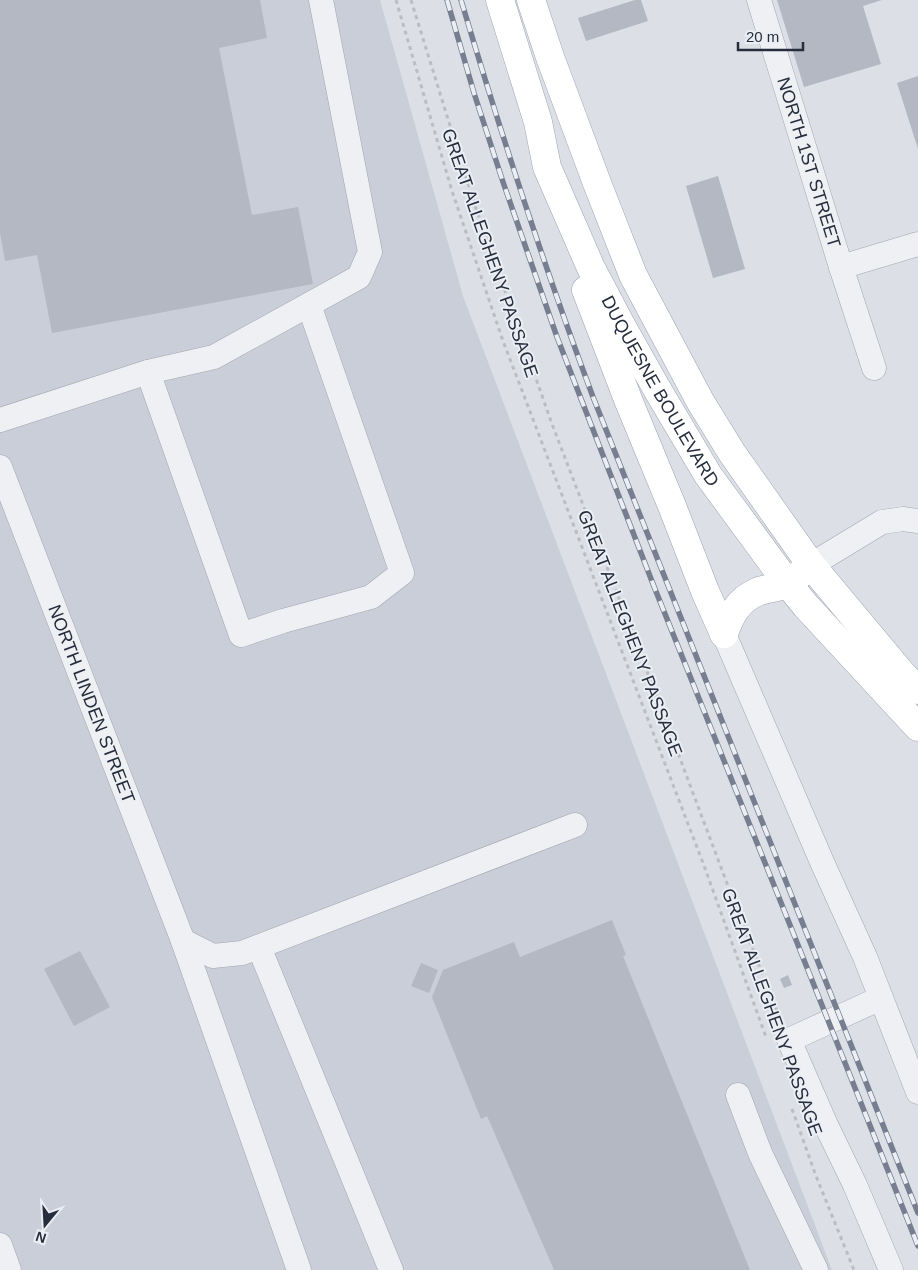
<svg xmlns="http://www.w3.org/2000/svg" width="918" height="1270" viewBox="0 0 918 1270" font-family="Helvetica,sans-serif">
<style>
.built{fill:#caced8}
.building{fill:#b3b8c2}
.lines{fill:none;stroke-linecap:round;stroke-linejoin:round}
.minor-casing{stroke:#a2a6b0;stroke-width:25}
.major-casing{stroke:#9ba3b1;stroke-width:29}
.path{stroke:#babdc4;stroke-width:3;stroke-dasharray:4 4;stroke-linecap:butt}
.minor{stroke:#eef0f4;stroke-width:24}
.major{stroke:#fff;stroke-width:28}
.rail-casing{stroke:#767e8f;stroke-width:5.5}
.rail{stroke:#ebeef4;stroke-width:4;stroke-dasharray:11;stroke-linecap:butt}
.labels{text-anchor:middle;stroke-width:4;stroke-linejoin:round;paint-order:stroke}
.street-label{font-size:18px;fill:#262d3c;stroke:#ebeef4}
</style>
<rect width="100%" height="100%" fill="#dcdfe6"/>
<path class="built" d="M0 0H380L463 296 832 1270H0Z"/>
<path class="building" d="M0 0H260L267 38 219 48 252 215 298 207 313 284 52 333 37 255 5 261 0 233Z
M635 0H641L648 21 586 41 578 18Z
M777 0H882L863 6 881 64 804 87Z
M918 76V149L897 83Z
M718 176 745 269 713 278 686 186Z
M612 920 626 955 623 956 750 1270H554L487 1116 481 1119 432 997 443 970 514 942 520 957Z
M80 951 110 1007 74 1026 44 969Z
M421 963 438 970 429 993 411 986Z
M788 975 792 985 784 988 780 979Z"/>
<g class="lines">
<defs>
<g id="minor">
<path id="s1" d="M759 0 841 267 874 368"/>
<path d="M841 267 918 244"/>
<path d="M148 372 241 635 283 621 371 597 402 573 309 305"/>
<path d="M0 420 148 372 214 357 359 277 370 252 321 0"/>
<path id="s2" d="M0 467 183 941 299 1270"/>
<path d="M811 565 882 522 903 519 918 521"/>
<path d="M724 634 822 862 865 957 918 1092"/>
<path d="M183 941 213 956 242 953 575 825"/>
<path d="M259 947 391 1270"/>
<path d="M881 998 789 1040 826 1125 855 1185 891 1270"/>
<path d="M738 1095 760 1153 816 1270"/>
<path d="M0 1245 9 1270"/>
</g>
<g id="major">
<path id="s3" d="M500 0 538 122 547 167 591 268 620 323 657 389 708 475 788 584 806 606 918 727"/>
<path d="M531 0 550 57 597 183 633 275 700 401 732 453 811 565 902 674 918 690"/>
<path d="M586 290 629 402 672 506 705 591 724 634"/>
<path d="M724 634C730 616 738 600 757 592 766 588 778 588 788 584 792 582 796 577 800 574"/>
</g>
</defs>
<use href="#minor" class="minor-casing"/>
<use href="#major" class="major-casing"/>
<path class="path" d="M396 0 452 191 503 341 703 863 766 1037
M411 0 475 206 552 424 658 700 731 894 780 1019
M792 1109 816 1176 854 1270"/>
<use href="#minor" class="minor"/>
<use href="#major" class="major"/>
<defs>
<path id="rail" d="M447 0 474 93 503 182 557 337 655 589 792 930 918 1246
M461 0C501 134 544 266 593 397L918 1213"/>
</defs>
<use href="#rail" class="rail-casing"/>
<use href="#rail" class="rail"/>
</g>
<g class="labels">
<g class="street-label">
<text dy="6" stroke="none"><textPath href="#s1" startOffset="170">NORTH 1ST STREET</textPath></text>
<text transform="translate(490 253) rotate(71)" y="6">GREAT ALLEGHENY PASSAGE</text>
<text dy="6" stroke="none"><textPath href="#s3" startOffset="425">DUQUESNE BOULEVARD</textPath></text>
<text transform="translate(630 633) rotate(69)" y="6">GREAT ALLEGHENY PASSAGE</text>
<text dy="6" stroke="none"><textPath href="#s2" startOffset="254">NORTH LINDEN STREET</textPath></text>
<text transform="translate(772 1012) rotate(70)" y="6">GREAT ALLEGHENY PASSAGE</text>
</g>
</g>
<g transform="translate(45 1225) rotate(198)" stroke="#ebeef4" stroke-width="4" paint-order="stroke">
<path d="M0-4L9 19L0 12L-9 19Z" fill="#262d3c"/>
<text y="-8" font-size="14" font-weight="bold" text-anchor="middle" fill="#262d3c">N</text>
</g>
<path d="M738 42v8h65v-8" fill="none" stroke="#262d3c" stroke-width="2.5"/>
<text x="746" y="42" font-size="15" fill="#262d3c" stroke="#ebeef4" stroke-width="4" paint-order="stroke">20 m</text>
</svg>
